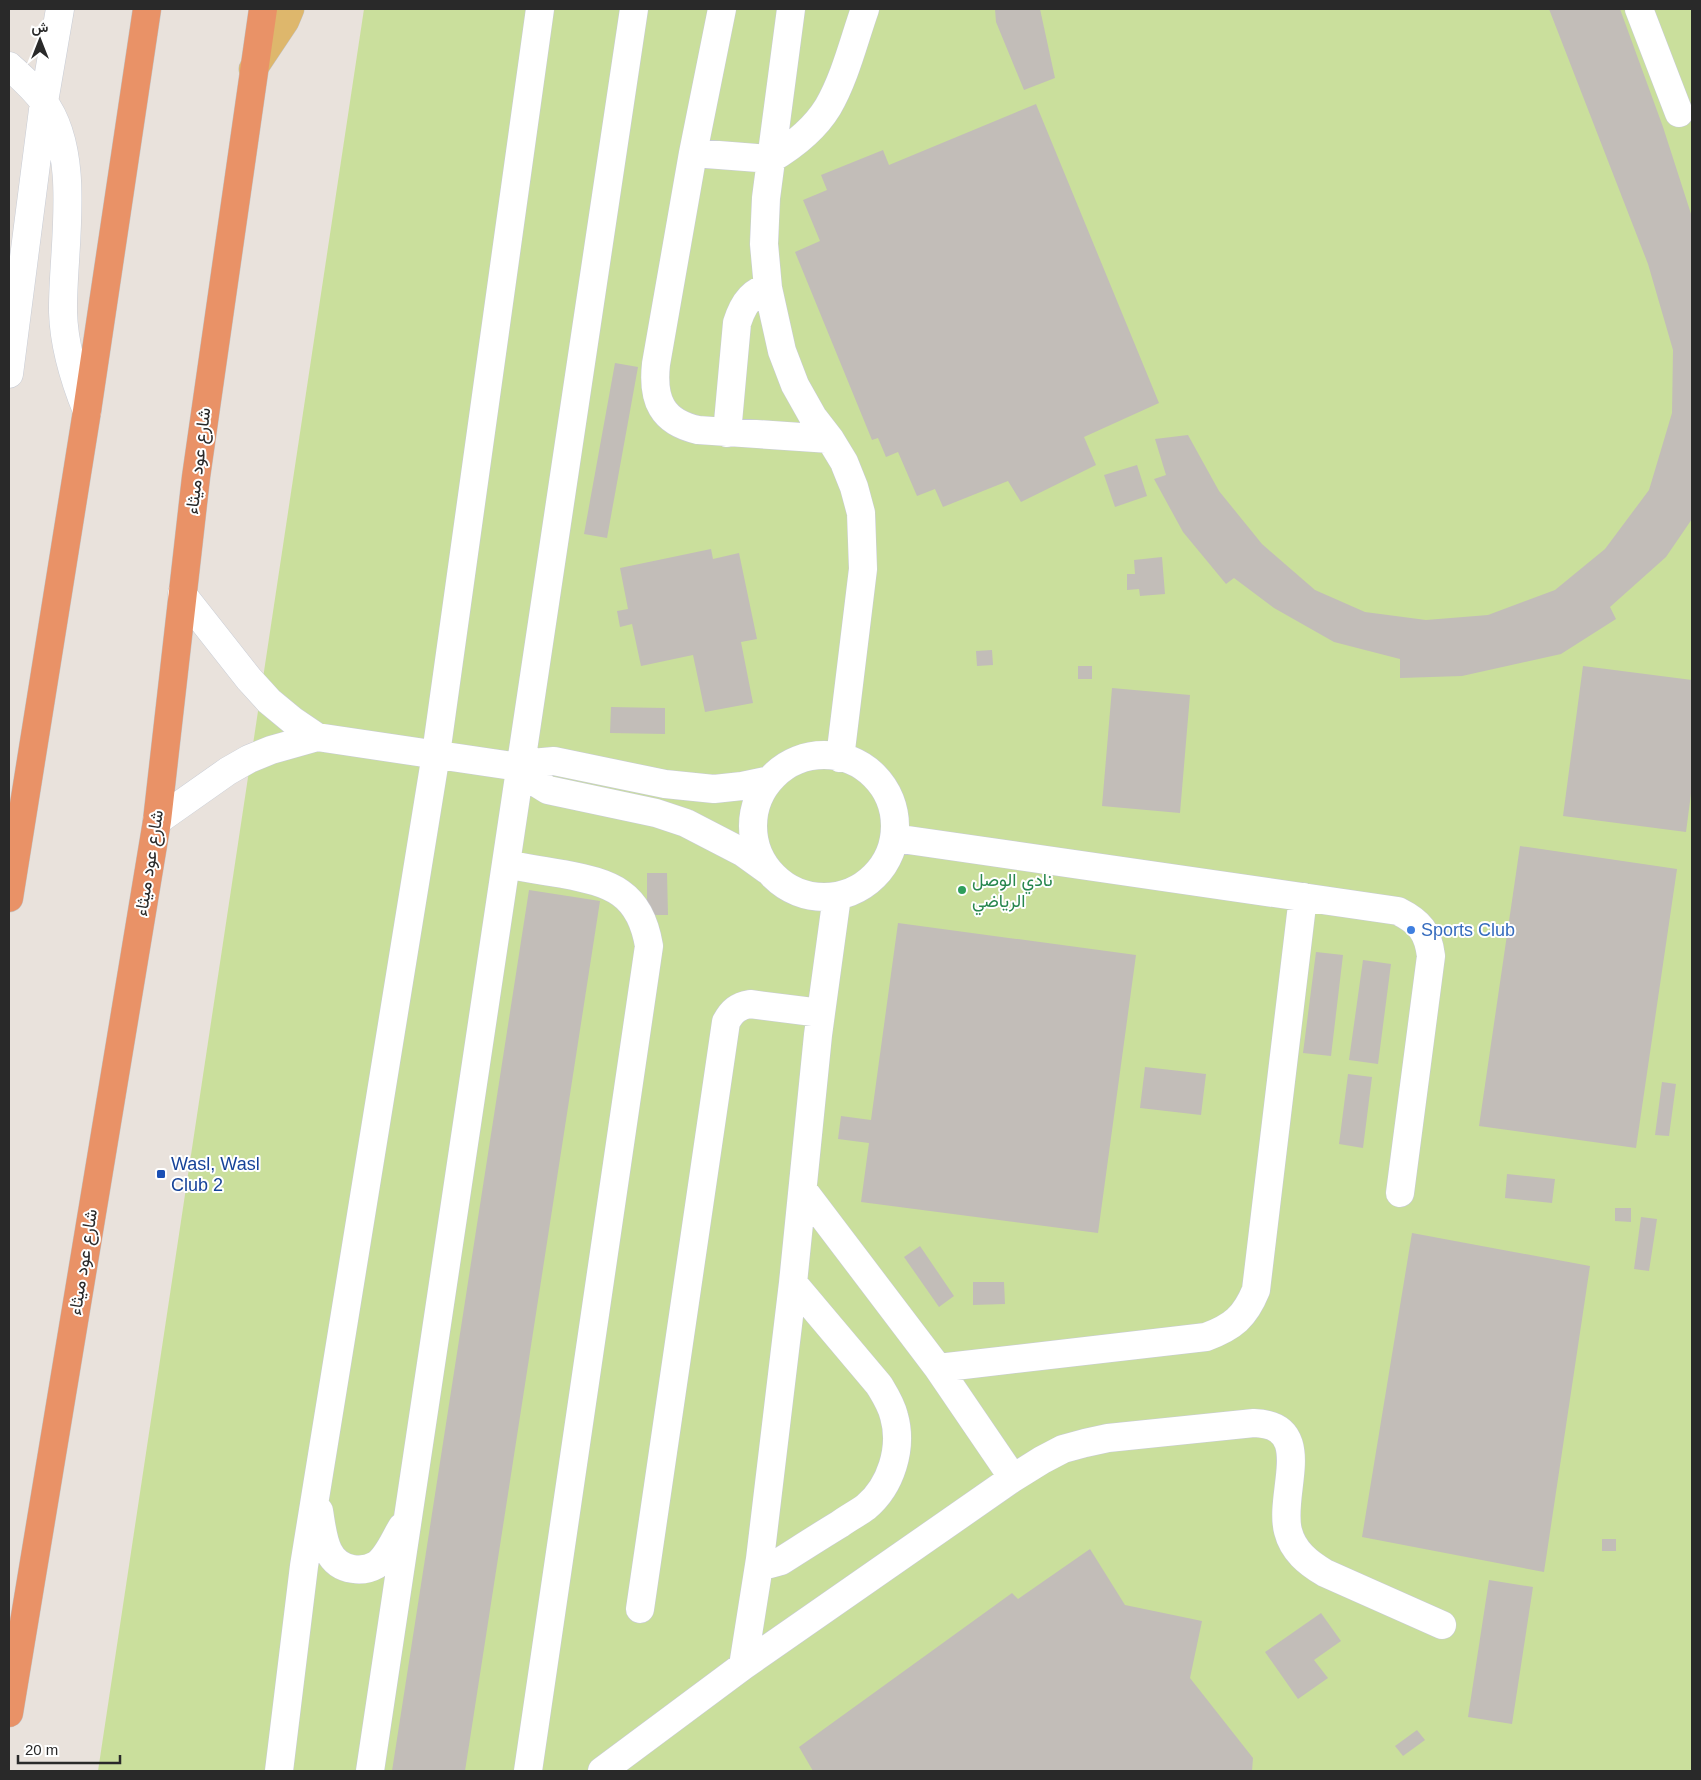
<svg xmlns="http://www.w3.org/2000/svg" width="1701" height="1780" viewBox="0 0 1701 1780" font-family="Arial,Vazirmatn,sans-serif">
<style>
.pitch{fill:#cadf9c}
.building{fill:#c2bdb8}
.lines{fill:none;stroke-linecap:round;stroke-linejoin:round}
.minor-casing{stroke:#c8ccd5;stroke-width:29}
.major-casing{stroke:#c3c3c3;stroke-width:29}
.highway-casing{stroke:#c3c3c3;stroke-width:29}
.minor{stroke:#fff;stroke-width:28}
.major{stroke:#deb76c;stroke-width:28}
.highway{stroke:#e99267;stroke-width:28}
.leisure-dot{fill:#2e9e5b;stroke:#fff;stroke-width:2}
.shop-dot{fill:#3f7fe0;stroke:#fff;stroke-width:2}
.transit-dot{fill:#1a4fb4;stroke:#fff;stroke-width:2}
.labels{text-anchor:middle;stroke-width:4;stroke-linejoin:round;paint-order:stroke}
.street-label{font-size:18px;fill:#292929;stroke:#fff}
.leisure-label{font-size:18px;fill:#27864d;stroke:#fff;text-anchor:start}
.shop-label{font-size:18px;fill:#366cbe;stroke:#fff;text-anchor:start}
.transit-label{font-size:18px;fill:#164399;stroke:#fff;text-anchor:start}
</style>
<rect width="100%" height="100%" fill="#e9e2dc"/>
<path class="pitch" d="M364 9H1692V1771H98Z"/>
<path class="building" d="M995 9H1040L1055 78 1024 90 996 22Z
M1549 9H1620L1663 127 1692 217V519L1666 557 1610 607 1616 619 1561 654 1462 676 1400 678V659L1334 642 1274 608 1234 578 1226 584 1183 532 1154 479 1166 475 1155 439 1188 435 1219 491 1262 544 1315 590 1365 612 1426 620 1488 615 1555 590 1605 549 1649 490 1672 413 1673 350 1648 264Z
M1036 104 1159 403 1084 437 1096 465 1021 502 1008 481 943 507 935 489 917 496 898 452 886 457 878 438 872 440 795 252 820 241 803 200 827 190 821 175 883 150 889 165Z
M615 363 638 367 607 538 584 534Z
M1137 465 1147 496 1115 507 1104 475Z
M711 549 713 559 739 553 757 639 741 642 753 703 705 712 693 655 641 666 632 624 620 627 617 611 628 609 620 568Z
M1162 557 1165 594 1140 596 1139 589 1127 590V574H1135L1134 560Z
M992 650 993 665 977 666 976 651Z
M1078 666H1092V679H1078Z
M1583 666 1692 680V786L1686 832 1563 816Z
M1112 688 1190 695 1180 813 1102 806Z
M611 707 665 708V734L610 733Z
M1520 846 1677 869 1636 1148 1479 1126Z
M647 873H667L668 915H647Z
M529 890 600 901 465 1771H392Z
M898 923 1136 955 1098 1233 861 1202 869 1143 838 1139 841 1116 871 1120Z
M1316 952 1343 955 1331 1056 1303 1053Z
M1363 960 1391 964 1378 1064 1349 1060Z
M1145 1067 1206 1074 1201 1115 1140 1108Z
M1348 1074 1372 1077 1363 1148 1339 1144Z
M1662 1082 1676 1084 1669 1136 1655 1135Z
M1507 1174 1555 1179 1552 1203 1505 1198Z
M1615 1208H1631V1222L1615 1221Z
M1641 1217 1657 1219 1649 1271 1634 1269Z
M1412 1233 1590 1266 1544 1572 1362 1537Z
M920 1246 954 1296 939 1307 904 1257Z
M973 1282H1004L1005 1304 973 1305Z
M1602 1539H1616V1551H1602Z
M1090 1549 1125 1605 1202 1621 1190 1678 1253 1758 1252 1771H813L799 1747 1012 1593 1018 1599Z
M1489 1580 1533 1587 1512 1724 1468 1717Z
M1321 1613 1341 1641 1314 1660 1328 1678 1298 1699 1265 1652Z
M1417 1730 1425 1740 1403 1756 1395 1746Z"/>
<g class="lines">
<defs>
<path id="minor" d="M722 9 693 153 656 364C652 400 662 422 698 430L830 439
M791 9 766 198 764 244 768 288 782 351 795 385 813 417 830 439 844 462 854 487 861 513 863 569 840 758
M1639 9 1679 113
M9 66C21 77 34 88 43 101 83 154 62 250 63 312 64 347 74 379 87 411
M693 153 771 159C793 146 814 130 828 107 845 78 854 40 865 9
M9 374 44 102 60 9
M727 433 737 323C742 307 750 291 768 288
M182 594 249 679 269 701 292 720 317 737
M753 826a71 71 0 1 1 142 0a71 71 0 1 1-142 0Z
M519 767 527 777 548 790 656 813 686 823 742 852 767 870
M157 821 228 771 249 759 271 750 317 737 519 767 531 763 554 761 665 784 714 789 742 786 770 780
M894 838 1398 911C1420 922 1428 932 1431 956L1400 1193
M506 864C525 868 544 871 563 874 611 883 640 892 649 946L528 1771
M803 1190 938 1368 1013 1478
M793 1283 879 1385C885 1395 891 1404 894 1416 903 1448 891 1486 866 1507 858 1513 848 1518 840 1524 820 1536 800 1549 781 1561L770 1564 760 1559 793 1283 818 1035 837 896
M938 1368 1206 1337C1233 1327 1245 1317 1256 1290L1303 897
M319 1511C323 1534 324 1565 353 1569 360 1570 369 1569 376 1565 388 1557 395 1538 402 1527
M640 1609 726 1022C732 1011 738 1006 750 1004L821 1013
M743 1666 760 1559
M279 1771 304 1566 436 754 540 9
M370 1771 634 9
M602 1771 743 1666 1013 1478 1042 1460 1063 1449 1085 1443 1108 1438 1254 1423C1317 1425 1278 1493 1288 1531 1293 1551 1308 1563 1325 1573L1442 1625"/>
<path id="major" d="M253 69 285 21 290 9"/>
<path id="highway" d="M9 898 87 411 147 9
M9 1713 157 821 196 477 263 9"/>
</defs>
<use href="#minor" class="minor-casing"/>
<use href="#major" class="major-casing"/>
<use href="#highway" class="highway-casing"/>
<use href="#minor" class="minor"/>
<use href="#major" class="major"/>
<use href="#highway" class="highway"/>
</g>
<circle class="leisure-dot" cx="962" cy="890" r="5"/>
<circle class="shop-dot" cx="1411" cy="930" r="5"/>
<rect class="transit-dot" x="156" y="1169" width="10" height="10" rx="2.5"/>
<g class="labels">
<g class="street-label">
<text transform="translate(198 461) rotate(-83)" y="6">شارع عود ميثاء</text>
<text transform="translate(149 863) rotate(-81)" y="6">شارع عود ميثاء</text>
<text transform="translate(83 1262) rotate(-81)" y="6">شارع عود ميثاء</text>
</g>
<g class="leisure-label">
<text x="972" y="886">نادي الوصل<tspan x="972" dy="21">الرياضي</tspan></text>
</g>
<g class="shop-label">
<text x="1421" y="936">Sports Club</text>
</g>
<g class="transit-label">
<text x="171" y="1170">Wasl, Wasl<tspan x="171" dy="21">Club 2</tspan></text>
</g>
</g>
<rect width="1701" height="1780" fill="none" stroke="#292929" stroke-width="20"/>
<g transform="translate(40 40)" stroke="#ffffff" stroke-width="4" paint-order="stroke">
<path d="M0-4L9 19L0 12L-9 19Z" fill="#292929"/>
<text y="-8" font-size="14" font-weight="bold" text-anchor="middle" fill="#292929">ش</text>
</g>
<path d="M18 1755v8h102v-8" fill="none" stroke="#292929" stroke-width="2.5"/>
<text x="25" y="1755" font-size="15" fill="#292929" stroke="#ffffff" stroke-width="4" paint-order="stroke">20 m</text>
</svg>
